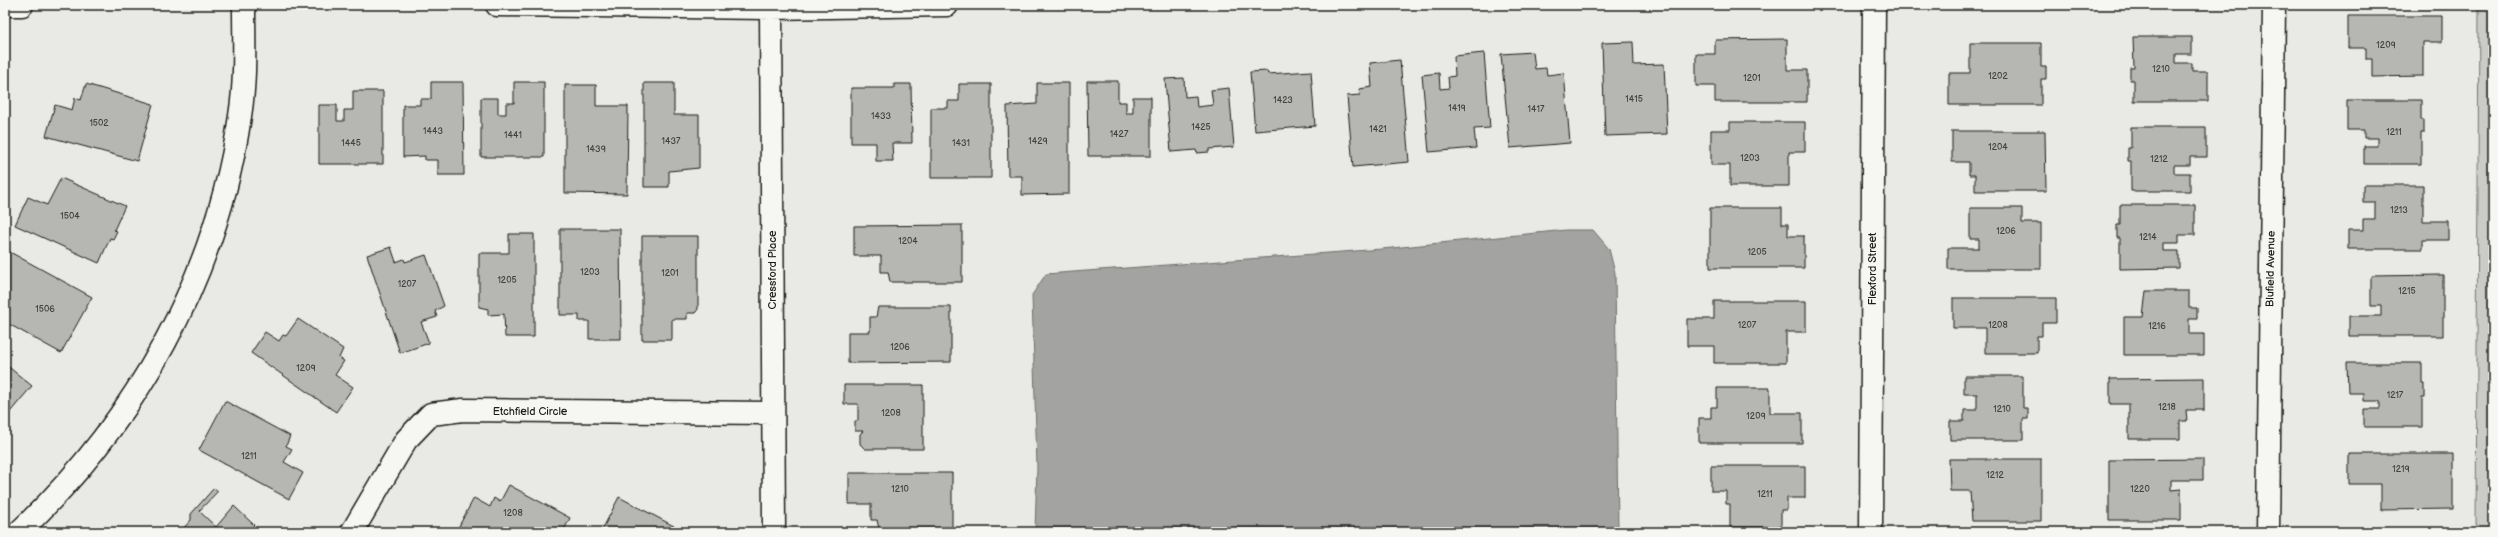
<svg xmlns="http://www.w3.org/2000/svg" width="2498" height="537" viewBox="0 0 2498 537" font-family="'Balsamiq Sans',sans-serif">
<style>
.green{fill:#cbcbc7;stroke:#747472}
.water{fill:#a3a3a1;stroke:#6d6d6c}
.building{fill:#b6b6b3;stroke:#1c1c1c}
.lines{fill:none;stroke-linecap:round;stroke-linejoin:round}
.minor-casing{stroke:#1c1c1c;stroke-width:25}
.minor{stroke:#f6f6f2;stroke-width:22}
.labels{text-anchor:middle;stroke-width:4;stroke-linejoin:round;paint-order:stroke}
.number-label{font-size:9px;fill:#424242}
.street-label{font-size:11px;fill:#1c1c1c;stroke:#f6f6f2}
</style>
<rect width="100%" height="100%" fill="#e9e9e5"/>
<filter id="ink" filterUnits="userSpaceOnUse"><feTurbulence type="fractalNoise" baseFrequency=".025" numOctaves="2"/><feDisplacementMap in="SourceGraphic" scale="8" xChannelSelector="R" yChannelSelector="G"/><feConvolveMatrix kernelMatrix="1 2 1 2 8 2 1 2 1" color-interpolation-filters="sRGB"/></filter>
<g filter="url(#ink)">
<path class="green" d="M2479 5H2493V532H2476Z"/>
<path class="water" d="M1566 230H1593L1609 249 1615 273 1618 532H1035L1037 467 1032 295 1046 274 1382 249Z"/>
<path class="building" d="M2348 16H2442V42H2423V76L2372 77V59H2366V48H2348Z
M2133 37H2192V54H2176V63H2192V71H2208V101H2134V80H2130V68H2134Z
M1787 39V70H1807V102H1715V86H1696V54H1715V40Z
M1633 42 1634 65 1664 64 1667 134 1605 136 1602 43Z
M1970 43H2041V67H2046V79H2041V105H1949V73H1970Z
M1533 52 1535 69 1546 68 1547 75 1564 73 1570 143 1510 148 1501 54Z
M1484 53 1490 128 1474 129 1476 148 1429 152 1422 75 1439 73 1440 89 1449 88 1448 77 1455 76 1454 56Z
M1400 60 1409 162 1353 167 1347 96 1360 95 1359 89 1372 87 1370 63Z
M1267 71 1268 74 1311 71 1315 126 1255 131 1250 72Z
M1184 78 1185 97 1196 96 1197 107 1213 105 1211 90 1229 88 1234 147 1209 149V152L1197 153 1196 150 1171 152 1165 79Z
M1087 81H1118V102H1126V113H1133V97H1151V156H1088Z
M431 82H463L464 175H438V160H425V156L403 157V105H420V99H431Z
M514 82H544V157H481V98H498V114H506V103H514Z
M644 83H674V115H699V168L669 171V187H644Z
M1037 83H1069V194L1022 195V176H1008L1007 106 1037 104Z
M86 84 153 104 137 161 46 136 55 105 72 110 75 98 81 100Z
M894 84H911L912 143H892L893 161H876V143H851V88H894Z
M959 84H991V178H931V108H948V101H959Z
M565 85H596V106H628L627 194 565 193Z
M353 91H383V164H319V105H337V121H344V110H353Z
M2347 100H2421V120H2424V133H2421V164H2364V146H2377V138H2364V130H2347Z
M1730 122H1805V152H1789V186H1730V165H1711V130H1730Z
M2131 127H2206V157H2190V165H2174V173H2190V191H2131V161H2128V148H2131Z
M1952 131H2045L2046 191H1975V175H1969V162H1952Z
M61 178 125 206 114 230 117 231 113 239 110 238 99 263 15 225 28 197 47 205Z
M2363 185H2423V221H2448V240H2423V249H2348V230H2363V219H2375V202H2363Z
M2120 205H2195V235H2179V243H2163V251H2179V268L2120 269V238H2117V225H2120Z
M1710 208H1782V224H1788V236H1804V268H1710Z
M1970 208H2022V223H2041V269H1948V248H1979V239H1970Z
M962 225V282H890L888 272H881V256H854V226Z
M560 229H620L621 339H589V321H579V315H560Z
M509 234H534V337H505L504 314 488 315V309L479 307V253H509Z
M642 236H698V309L695 313H687V319H672V340H642Z
M391 247 396 262 404 259 405 262 426 255 444 306 435 311 437 317 421 322 429 343 400 353 367 255Z
M8 251 92 297 61 353 5 322V257Z
M2443 275V336H2349V316H2381V306H2371V276Z
M2146 291H2189V308H2197V319H2189V334H2204V355H2124V317H2143Z
M1953 298H2056V323H2042V336H2037V353H1985V328H1953Z
M1714 301H1806V332H1786V363H1714V346H1687V319H1714Z
M878 307H951V362L848 363V332H870V317H876Z
M298 319 343 349 339 358 344 361 335 375 353 387 336 412 251 353 265 332 279 341 283 335 286 336Z
M2347 363H2422V384H2425V397H2422V427H2364V409H2380V401H2364V393H2348Z
M5 364 32 386 5 418Z
M1964 376H2023V408H2028V419H2023V440H1950V421H1964V410H1977V394H1964Z
M2204 378V410H2186L2187 421H2180V439H2129V404H2110V379Z
M844 385H923V449H865L860 444V434L863 431H855V421H858V404H844Z
M1717 388H1770V413H1802V443H1699V418H1711V407H1717Z
M225 401 290 436 286 446 292 449 284 462 303 473 289 499 199 450Z
M2349 454H2453V509L2381 510V484H2349Z
M1949 459H2041V521H1972L1970 491H1950Z
M2203 459V480H2171V490L2181 489V520H2109V460Z
M1711 466H1805V498H1787V510H1781V527H1730V504H1726V491H1711Z
M849 473H952V529H879L877 520H871V504H849Z
M509 485 570 518 563 532H470L459 526 474 498 490 507 494 498 500 502Z
M214 488 218 491 199 511 216 527 234 506 254 525 247 532H180L191 520V514Z
M619 497 685 532H601Z"/>
<g class="lines">
<defs>
<path id="minor" d="M5 5H22
M497 5 771 8 947 5
M771 8 774 532
M19 532C136 422 217 276 240 116 246 79 244 42 244 5
M352 532 406 440 431 414 463 410 773 413
M1871 532 1874 5
M2268 532 2274 5"/>
</defs>
<use href="#minor" class="minor-casing"/>
<use href="#minor" class="minor"/>
</g>
</g>
<g class="labels">
<g class="number-label">
<text x="2386" y="48">1209</text>
<text x="2161" y="72">1210</text>
<text x="1998" y="79">1202</text>
<text x="1752" y="81">1201</text>
<text x="1634" y="102">1415</text>
<text x="1283" y="103">1423</text>
<text x="1457" y="111">1419</text>
<text x="1536" y="112">1417</text>
<text x="881" y="119">1433</text>
<text x="99" y="126">1502</text>
<text x="1201" y="130">1425</text>
<text x="1378" y="132">1421</text>
<text x="433" y="134">1443</text>
<text x="2394" y="135">1211</text>
<text x="1119" y="137">1427</text>
<text x="513" y="138">1441</text>
<text x="671" y="144">1437</text>
<text x="1038" y="144">1429</text>
<text x="351" y="146">1445</text>
<text x="961" y="146">1431</text>
<text x="1998" y="150">1204</text>
<text x="596" y="152">1439</text>
<text x="1750" y="161">1203</text>
<text x="2159" y="162">1212</text>
<text x="2399" y="213">1213</text>
<text x="70" y="219">1504</text>
<text x="2006" y="234">1206</text>
<text x="2148" y="240">1214</text>
<text x="908" y="244">1204</text>
<text x="1757" y="255">1205</text>
<text x="590" y="275">1203</text>
<text x="670" y="276">1201</text>
<text x="507" y="283">1205</text>
<text x="407" y="287">1207</text>
<text x="2407" y="294">1215</text>
<text x="45" y="312">1506</text>
<text x="1747" y="328">1207</text>
<text x="1998" y="328">1208</text>
<text x="2157" y="329">1216</text>
<text x="900" y="350">1206</text>
<text x="306" y="371">1209</text>
<text x="2395" y="398">1217</text>
<text x="2167" y="410">1218</text>
<text x="2002" y="412">1210</text>
<text x="891" y="416">1208</text>
<text x="1756" y="419">1209</text>
<text x="249" y="459">1211</text>
<text x="2401" y="472">1219</text>
<text x="1995" y="478">1212</text>
<text x="900" y="492">1210</text>
<text x="2140" y="492">1220</text>
<text x="1765" y="497">1211</text>
<text x="513" y="516">1208</text>
</g>
<g class="street-label">
<text transform="translate(1872 269) rotate(-90)" y="4">Flexford Street</text>
<text transform="translate(2270 269) rotate(-89)" y="4">Blufield Avenue</text>
<text transform="translate(772 270) rotate(-90)" y="4">Cressford Place</text>
<text x="530" y="415">Etchfield Circle</text>
</g>
</g>
<rect width="2498" height="537" fill="none" stroke="#f6f6f2" stroke-width="20"/>
<rect x="10" y="10" width="2478" height="517" fill="none" stroke="#1c1c1c" stroke-width="1.5" filter="url(#ink)"/>
</svg>
